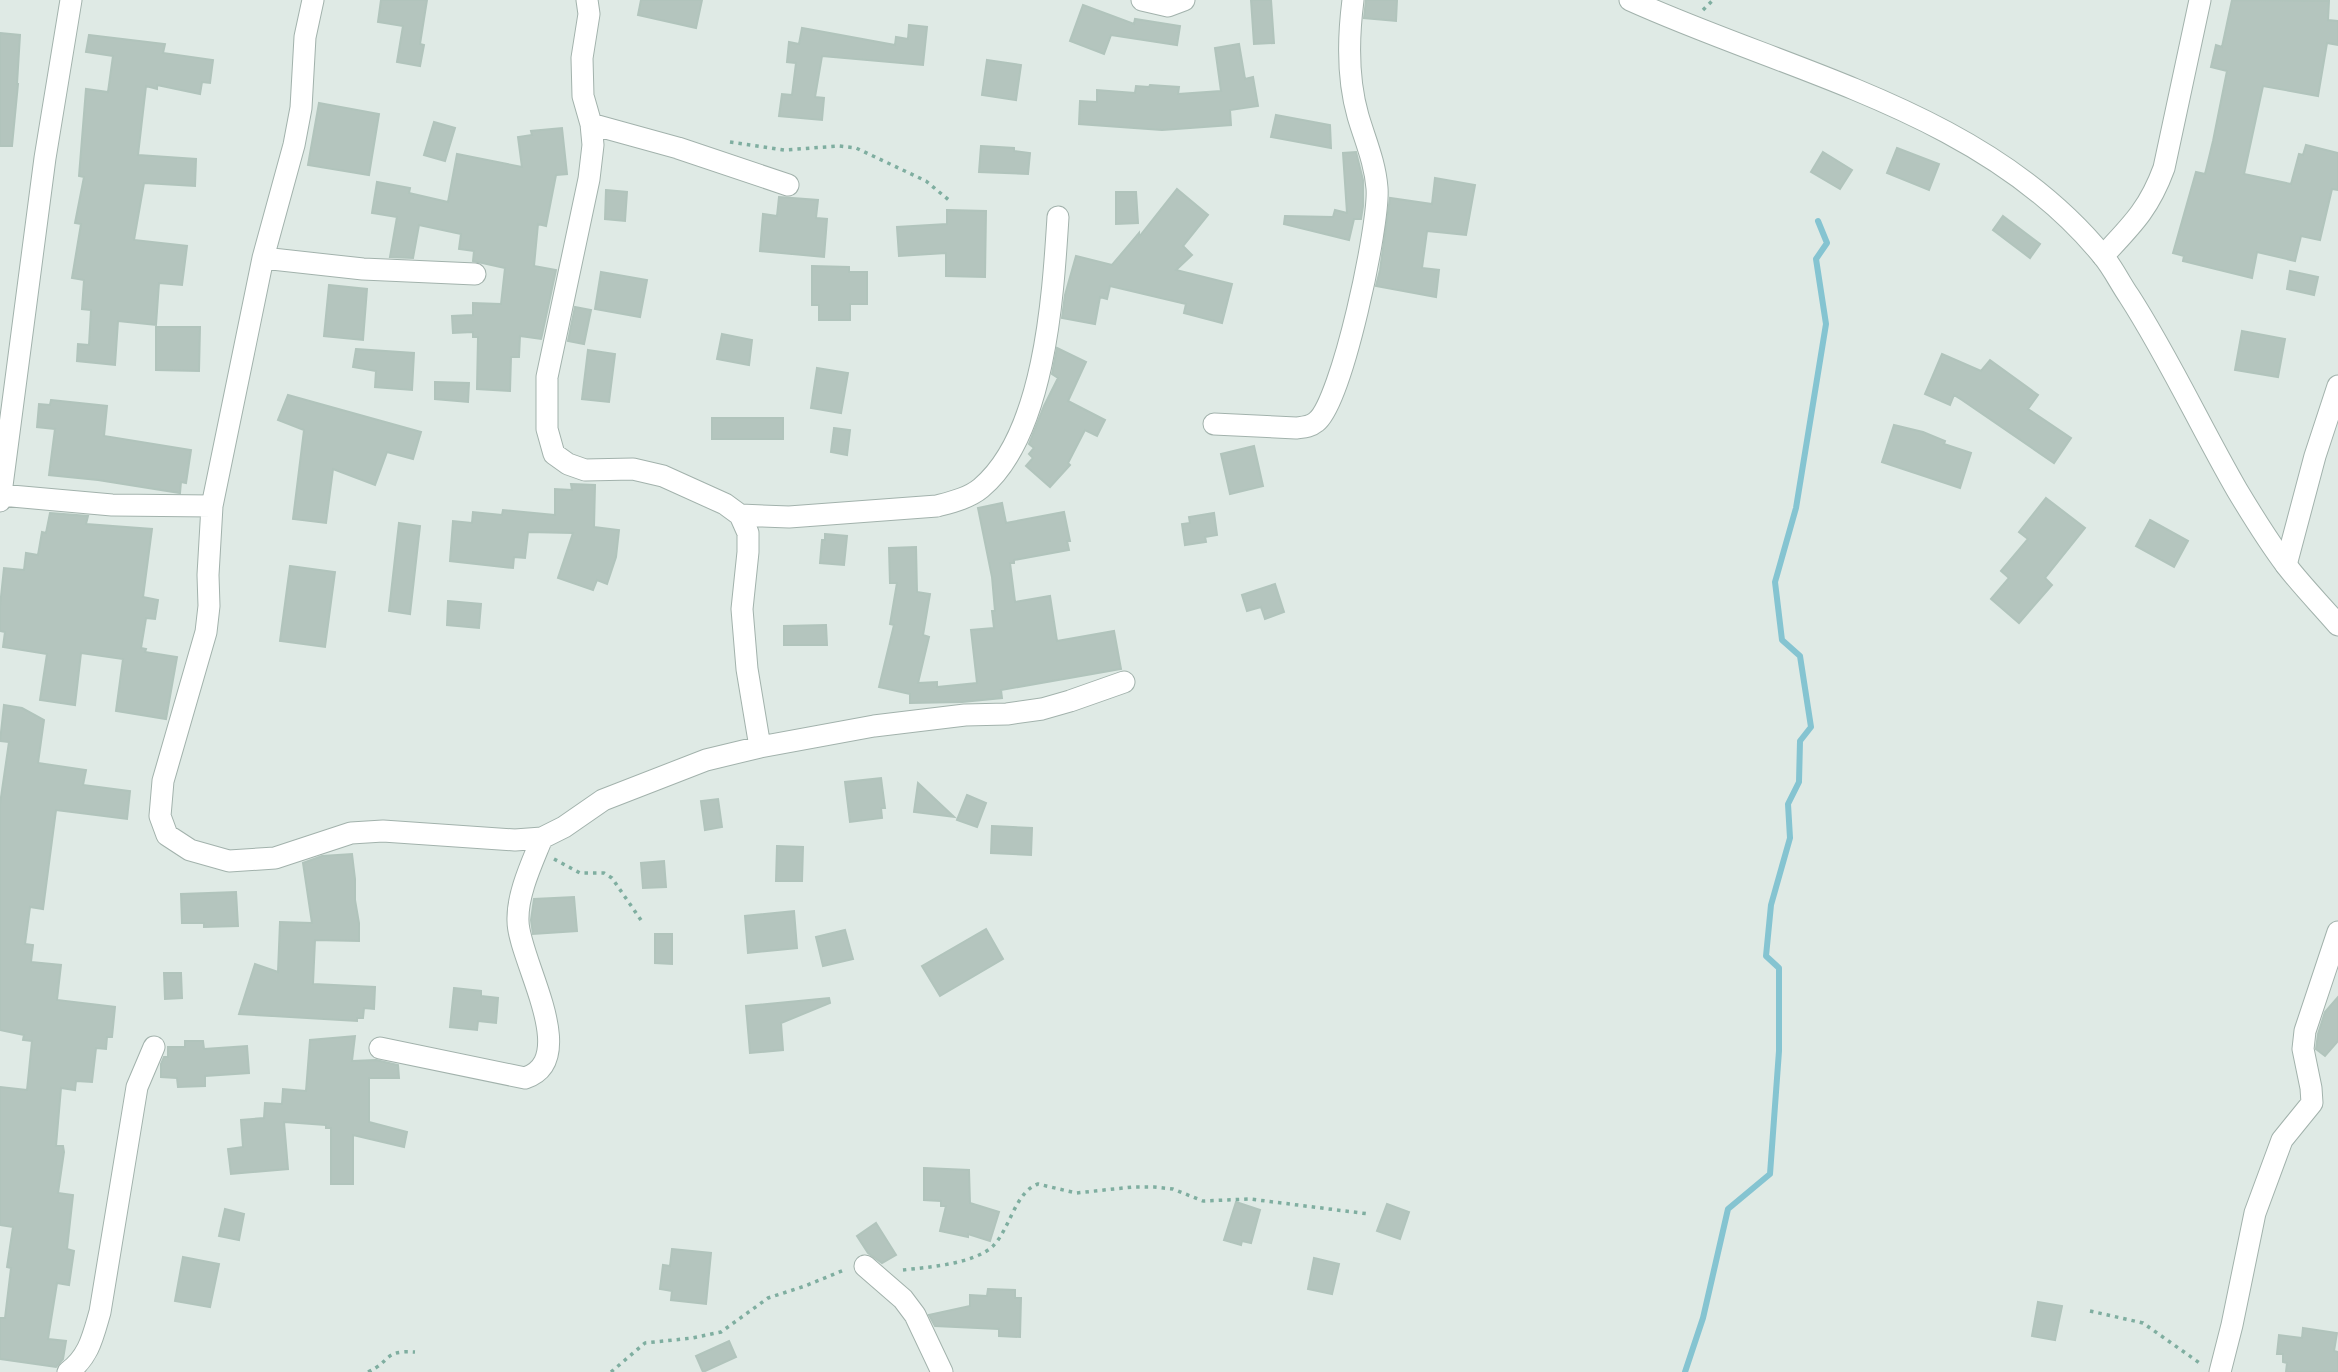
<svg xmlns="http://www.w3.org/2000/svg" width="2338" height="1372" viewBox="0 0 2338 1372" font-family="Signika,sans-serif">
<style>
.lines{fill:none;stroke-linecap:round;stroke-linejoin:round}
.stream{stroke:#85c4d1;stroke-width:6}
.building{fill:#b4c5be;stroke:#b1c4bc;stroke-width:2}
.minor-casing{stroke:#a2b2ac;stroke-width:23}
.tertiary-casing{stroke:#a2b2ac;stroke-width:23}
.path{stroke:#7faea0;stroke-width:3.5;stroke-dasharray:3.5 5;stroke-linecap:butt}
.minor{stroke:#fff;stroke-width:21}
.tertiary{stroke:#fff;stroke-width:21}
</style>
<rect width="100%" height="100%" fill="#dfeae5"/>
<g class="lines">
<path class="stream" d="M1685 1372 1703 1318 1728 1209 1770 1174 1779 1051V968L1766 956 1771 905 1790 838 1788 804 1799 782 1800 741 1811 727 1800 656 1782 640 1775 582 1796 508 1826 324 1816 259 1827 243 1818 221"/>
</g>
<path class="building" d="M381 0H427L420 44 424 45 420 66 397 62 403 26 378 22Z
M641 0H702L696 28 638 15Z
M1251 0H1271L1274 43 1254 44Z
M1366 0H1397L1396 21 1364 18Z
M2232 0 2329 1 2328 20 2338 21V45L2327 43 2318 96 2263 86 2244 174 2291 184 2299 154 2303 155 2306 145 2338 153V190L2332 189 2320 240 2301 236 2295 261 2257 252 2252 278 2183 261 2184 256 2173 253 2196 172 2205 174 2213 141 2227 71 2211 67 2216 45 2222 47Z
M1083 5 1134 24 1135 19 1180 26 1177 45 1111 35 1104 54 1070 41Z
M909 25 927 27 923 65 822 56 815 97 824 98 822 120 779 116 782 94 792 95 796 63 787 62 789 42 799 44 802 28 895 45 896 37 908 39Z
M0 33 20 35 17 84H18L12 146H0Z
M89 35 165 44 163 53 213 60 210 83 202 82 200 94 157 85V89L146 86 138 155 196 159 195 186 144 183 134 240 187 246 182 285 159 283 156 325 118 321 115 365 77 361 78 344 89 345 91 310 82 309 84 280 72 278 81 224 75 223 84 177 79 176 86 89 108 92 113 56 86 52Z
M1239 44 1245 79 1253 77 1258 106 1230 110 1231 125 1162 130 1079 124 1080 101 1097 102V90L1135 93 1136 86 1149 87 1150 85 1179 87 1178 94 1221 91 1215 48Z
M987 60 1021 65 1016 100 982 95Z
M319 103 379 114 369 175 308 165Z
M1276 115 1330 125 1331 148 1271 137Z
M434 122 455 128 445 161 424 155Z
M562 128 567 174 556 175 546 226 538 224 534 266 556 270 542 335 541 339 520 336 519 357H511L510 391 477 389 478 337H473V332L453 333 452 316 473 315V303L501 304 505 268 473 261 474 251 459 249 461 234 419 225 413 258 390 257 397 217 372 213 377 182 410 188 409 193 448 202 457 154 522 167 518 137 532 135 531 131Z
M981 146 1014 148V151L1030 153 1028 174 979 172Z
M1897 148 1939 164 1929 190 1887 173Z
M1356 152 1363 180V206L1361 219H1354L1349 240 1284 224 1285 216 1333 217 1335 210 1347 213 1343 153Z
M1823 152 1852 170 1840 189 1811 172Z
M1435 178 1475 185 1466 235 1427 231 1422 268 1439 270 1436 297 1376 286 1380 270 1390 198 1432 204Z
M1177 189 1208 215 1183 246 1192 255 1176 270 1232 284 1222 323 1184 313 1186 304 1110 286 1107 299 1100 297 1095 324 1062 318 1065 295 1076 256 1112 265 1139 233V237Z
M606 190 627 192 625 221 605 219Z
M1116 192H1136L1138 223 1116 224Z
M779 197 818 200 816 218 827 219 824 257 760 251 763 214 777 216Z
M947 210 986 211 985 277 946 276V253L899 256 897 227 947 224Z
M2003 216 2040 244 2030 258 1993 230Z
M812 266 849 267V272H867V304H850V320H819V305H812Z
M2290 271 2318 277 2314 295 2287 289Z
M601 272 647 280 640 317 595 309Z
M329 285 367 289 363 340 324 336Z
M575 307 591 310 584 344 568 341Z
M156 327H200L199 371 156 370Z
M2242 331 2285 339 2278 377 2235 370Z
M722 334 752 340 749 365 717 359Z
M1057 348 1086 362 1068 401 1105 420 1097 436 1085 430 1068 463 1070 465 1050 487 1026 466 1033 458 1029 454 1034 448 1029 444 1044 406 1058 378 1052 374Z
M356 349 414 353 412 390 375 387 376 371 353 367Z
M588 350 615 354 609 402 582 399Z
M1942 354 1981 371 1990 360 2038 395 2028 409 2071 438 2054 463 1962 400 1954 395 1950 405 1925 394Z
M817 368 848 373 841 413 811 408Z
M435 382 469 383 468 402 435 399Z
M288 395 421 432 413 459 387 452 375 485 333 469 326 523 293 519 304 430 278 420Z
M51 400 107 406 104 436 191 450 186 483 181 482 180 493 98 480 49 475 55 429 37 427 39 404 50 405Z
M712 418H783V439H712Z
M1894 425 1923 432 1945 441 1944 444 1971 453 1960 488 1882 462Z
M834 428 850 430 847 455 831 452Z
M1254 446 1263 486 1230 494 1221 454Z
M571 484 595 485 594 527 619 530 616 557 607 584 597 580 593 590 558 578 573 533 528 532 525 558 514 557 513 568 450 561 453 521 472 523 473 512 502 515 503 510 555 515V489L572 490Z
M2046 498 2085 528 2045 578 2052 585 2019 623 1991 599 2009 578 2001 571 2028 539 2019 532Z
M1002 503 1006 523 1064 512 1070 541H1067L1069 550 1014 560V563H1010L1015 602 1050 596 1057 641 1114 631 1121 669 1001 690 1002 698 962 702 910 703V694L879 687 894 625 890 624 897 583H890L889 548 916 547 917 592 930 594 923 635 929 637 918 683 937 682V687L977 683 971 630 994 628 992 611H995L992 577 978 508Z
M50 513 88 516 86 524 152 529 143 597 158 600 155 619 146 618 141 648 146 649 145 652 177 657 166 719 116 711 123 659 81 653 75 705 40 700 47 654 3 647 5 632 0 631V606L4 568 24 570 26 553 38 555 42 532 46 533Z
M1214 513 1217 535 1205 537 1206 542 1185 545 1182 524 1190 523 1189 517Z
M2150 520 2188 541 2174 567 2136 546Z
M399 523 420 526 410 614 389 611Z
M825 534 847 536 844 565 820 563 822 540H825Z
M290 566 335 572 325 647 280 641Z
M1275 584 1284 612 1265 619 1261 607 1247 611 1242 595Z
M448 601 481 604 479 628 447 625Z
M826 625 827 645H784V626Z
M4 705 22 708 44 720 38 763 86 770 83 785 130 791 127 819 56 810 43 909 30 907 25 944 33 945 31 962 61 965 57 1000 115 1007 112 1037H107L106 1049 96 1048 92 1082 76 1081 75 1090 61 1088 56 1146H63L64 1152 58 1193 73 1195 67 1249 74 1251 69 1285 57 1283 48 1339 66 1341 63 1359 56 1367 0 1359V1318H5L11 1268 7 1267 13 1227 0 1225V1087L27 1090 32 1041 23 1040 24 1035 0 1030V804L9 742 0 741Z
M881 778 885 808H881L882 818 850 822 845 782Z
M918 783 954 817 914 812Z
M967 795 986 803 977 827 957 820Z
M718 799 722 827 705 830 701 801Z
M992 826 1032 828 1031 855 991 853Z
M777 846 803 847 802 881H776Z
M352 854 355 879V900L359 923V941L315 940 313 984 375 987 374 1009 364 1008 363 1018H357V1021L239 1014 255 964 278 972 280 922 312 923 303 863 322 856Z
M664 861 666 887 643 888 641 863Z
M236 892 238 926 204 927V923H182L181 894Z
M574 897 577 931 533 934 531 920 534 899Z
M794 911 797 948 748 953 745 916Z
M986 929 1003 959 940 996 922 966Z
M845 930 853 959 823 966 816 937Z
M655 934H672V964L655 963Z
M164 973H181L182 998 165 999Z
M454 988 481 991V996L498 998 496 1023 478 1021 477 1030 450 1027Z
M2338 997V1041L2325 1056 2316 1049 2318 1034 2325 1012Z
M829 998 830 1003 781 1023 783 1050 750 1053 746 1006Z
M355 1036 352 1061 376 1060 398 1065 399 1078H369V1122L407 1132 404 1147 353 1135V1184H331V1128H326V1125L284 1122 288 1169 231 1174 228 1149 243 1147 241 1120 264 1118 265 1103 282 1104 283 1089 306 1091 310 1040Z
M185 1041H203L204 1049 247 1046 249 1073 205 1076V1086L178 1087 177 1078 161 1077V1064L164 1057H168V1047H185Z
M924 1168 969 1170 970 1203 999 1212 990 1241 968 1234V1237L940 1231 946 1206H941V1201L924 1200Z
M1236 1202 1260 1210 1251 1243 1242 1241 1241 1245 1224 1240Z
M1387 1204 1409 1212 1400 1239 1377 1231Z
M225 1209 244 1214 239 1240 219 1236Z
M876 1223 896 1255 882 1263 868 1253 857 1236Z
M672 1249 711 1253 706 1304 671 1300 672 1291 660 1289 663 1265 670 1266Z
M183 1257 219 1264 210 1307 175 1301Z
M1314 1258 1339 1264 1332 1294 1308 1289Z
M988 1289 1015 1290V1298H1021L1020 1337 999 1336V1329L935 1326 929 1315 970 1306V1295L987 1296Z
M2038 1302 2062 1306 2055 1340 2032 1336Z
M2303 1328 2337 1333 2334 1351 2338 1352V1372H2286L2287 1363 2283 1362V1354H2277L2279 1335 2302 1338Z
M729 1341 736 1357 703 1372 696 1356Z"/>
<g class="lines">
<defs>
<path id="minor" d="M313 0 305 37 301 108 294 145 263 258 212 506 208 575 209 606 206 632 163 781 160 816 167 835 190 850 229 861 275 858 351 833 383 831 515 840 542 838 564 827 603 800 706 760 760 747 874 726 965 715 1007 714 1042 709 1070 701 1124 682
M587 0 589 14 582 58 583 96 591 124 593 145 589 179 547 377V429L554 454 568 464 585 470 633 469 663 476 725 504 740 515 748 533V552L742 609 747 669 760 747
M1142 0 1168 6 1184 0
M591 124 678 148 788 185
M2103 256C2132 225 2149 209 2164 168L2200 0
M263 258 363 269 475 274
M1214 424 1296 428C1303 427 1310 427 1316 422 1342 403 1380 222 1377 188 1375 162 1365 140 1358 116 1347 78 1348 39 1353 0
M0 495 112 505 212 506
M0 501 45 158 71 0
M740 515 789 517 937 506C952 502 969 498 981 488 1045 434 1053 296 1058 217
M2286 565 2315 456 2338 386
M380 1048 525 1078C582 1059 518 959 518 921 517 894 532 863 542 838
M865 1266 903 1299 915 1315 942 1372
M68 1372C89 1357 93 1336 100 1312L137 1087 154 1047
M2220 1372 2232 1325 2255 1213 2282 1140 2312 1103 2311 1088 2303 1049 2305 1031 2338 932"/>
<path id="tertiary" d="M1630 0C1791 73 1986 112 2103 256 2113 268 2120 283 2129 296 2169 358 2200 426 2237 490 2252 515 2268 541 2286 565 2302 586 2321 605 2338 625"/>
</defs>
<use href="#minor" class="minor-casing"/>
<use href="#tertiary" class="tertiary-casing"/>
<path class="path" d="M1703 10 1713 0
M730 142 784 150 839 146 856 148 926 181 950 201
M554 859 580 873H604L612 878 643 923
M903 1270C929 1267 974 1264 993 1246 1010 1229 1015 1192 1038 1184L1076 1193 1133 1187H1154L1173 1189 1203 1201 1250 1199 1369 1214
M2090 1311 2143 1323 2201 1364
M368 1372C392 1361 383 1350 415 1352
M611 1372 645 1343 692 1338 721 1332 768 1298 805 1286 844 1270"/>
<use href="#minor" class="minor"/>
<use href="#tertiary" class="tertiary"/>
</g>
</svg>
